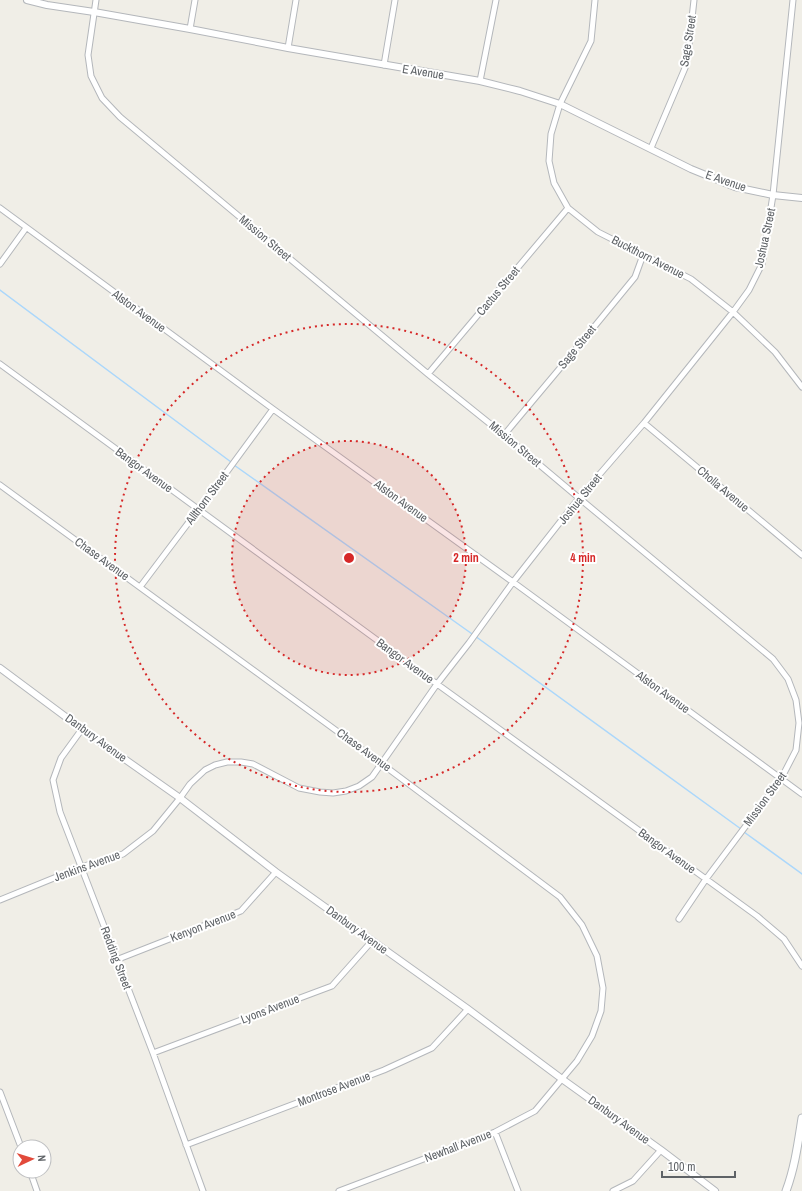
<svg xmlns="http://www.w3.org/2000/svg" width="802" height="1191" viewBox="0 0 802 1191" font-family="'Archivo Narrow',sans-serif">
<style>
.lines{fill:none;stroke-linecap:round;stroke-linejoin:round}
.stream{stroke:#abd7fb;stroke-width:1.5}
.minor-casing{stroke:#b4b7bb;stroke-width:7}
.tertiary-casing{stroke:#b4b7bb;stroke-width:8}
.secondary-casing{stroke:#b5b9bd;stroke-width:9}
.minor{stroke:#fff;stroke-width:5}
.tertiary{stroke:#fff;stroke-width:6}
.secondary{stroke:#fff;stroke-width:7}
.ring{fill:none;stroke:#d62828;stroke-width:2;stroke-dasharray:2 4}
.labels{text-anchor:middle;stroke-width:4;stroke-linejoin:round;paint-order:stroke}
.street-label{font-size:12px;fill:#5e6266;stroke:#fff}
.centre{fill:#d62828;stroke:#fff;stroke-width:2}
.ring-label{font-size:12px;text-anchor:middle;font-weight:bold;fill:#d62828;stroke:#fff;stroke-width:4;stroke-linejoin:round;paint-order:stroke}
</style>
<rect width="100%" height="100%" fill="#f0eee7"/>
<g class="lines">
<path class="stream" d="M0 290 231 462
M234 465 475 636 741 829
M744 832 802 874"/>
<defs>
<path id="minor" d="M96 0 88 55 91 76 102 98 120 117 428 374 504 435 579 498 773 659 788 679 796 700 799 723 796 750 781 779 706 879 679 919
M595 0 591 41 560 104 551 134 549 161 554 183 568 208 598 232 691 279 733 312 775 352 802 387
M190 29 195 0
M288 48 296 0
M384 65 395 0
M480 81 496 0
M651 148 685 68 688 54 694 0
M0 208 273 409 513 582 802 794
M0 264 26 228
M0 364 437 684 757 916 784 939 802 966
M428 374 568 208
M644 423 802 555
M504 435 571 355 635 277 643 255
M0 485 382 764 560 897 582 925 597 956 603 988 601 1011 592 1036 577 1061 535 1111 495 1132 339 1191
M140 587 198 510 201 507 273 409
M82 729 61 758 53 780 60 812 153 1053 203 1191
M0 900 81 867 123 854 153 831 180 798 190 784 205 770 215 765 227 762H241L253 764 299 788 320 792 333 793 346 791 359 786 372 777 437 684 469 643 513 582 579 498 644 423 733 312 749 290 762 264 773 195 793 0
M116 960 241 911 276 872
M153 1053 332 986 372 941
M0 1092 21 1147
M495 1132 518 1191
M186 1145 384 1070 432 1048 468 1009
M30 1171 37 1191
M613 1191 633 1181 661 1150"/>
<path id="tertiary" d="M27 0 47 5 94 12 190 29 288 48 480 81 520 91 560 104 691 169 735 187 773 195 802 198
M0 668 82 729 180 798 276 872 468 1009 562 1079 661 1150 715 1191"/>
<path id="secondary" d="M786 1191C795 1167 798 1143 802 1118"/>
</defs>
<use href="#minor" class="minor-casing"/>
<use href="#tertiary" class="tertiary-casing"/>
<use href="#secondary" class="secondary-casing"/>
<use href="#minor" class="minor"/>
<use href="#tertiary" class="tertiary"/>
<use href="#secondary" class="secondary"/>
</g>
<circle cx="349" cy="558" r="117" fill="#d62828" fill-opacity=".12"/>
<g class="ring">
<circle cx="349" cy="558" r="117"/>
<circle cx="349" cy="558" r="234"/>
</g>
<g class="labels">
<g class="street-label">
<text transform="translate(688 41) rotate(-81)" y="4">Sage Street</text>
<text transform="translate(423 72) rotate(9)" y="4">E Avenue</text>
<text transform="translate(726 181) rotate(19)" y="4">E Avenue</text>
<text transform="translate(265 238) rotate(40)" y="4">Mission Street</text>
<text transform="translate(765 238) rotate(-78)" y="4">Joshua Street</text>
<text transform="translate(648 257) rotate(27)" y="4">Buckthorn Avenue</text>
<text transform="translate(498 291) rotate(-50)" y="4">Cactus Street</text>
<text transform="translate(139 311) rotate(36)" y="4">Alston Avenue</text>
<text transform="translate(577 347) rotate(-51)" y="4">Sage Street</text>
<text transform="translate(515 444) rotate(40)" y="4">Mission Street</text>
<text transform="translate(144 470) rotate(36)" y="4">Bangor Avenue</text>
<text transform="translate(723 489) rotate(40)" y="4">Cholla Avenue</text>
<text transform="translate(207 498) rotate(-53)" y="4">Allthorn Street</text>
<text transform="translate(580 499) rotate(-51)" y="4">Joshua Street</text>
<text transform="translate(401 501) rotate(36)" y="4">Alston Avenue</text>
<text transform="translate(102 559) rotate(36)" y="4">Chase Avenue</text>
<text transform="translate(405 661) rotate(36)" y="4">Bangor Avenue</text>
<text transform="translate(663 692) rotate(36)" y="4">Alston Avenue</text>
<text transform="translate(96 738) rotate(36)" y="4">Danbury Avenue</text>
<text transform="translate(364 750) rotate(36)" y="4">Chase Avenue</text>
<text transform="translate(765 799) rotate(-54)" y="4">Mission Street</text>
<text transform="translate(667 851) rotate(36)" y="4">Bangor Avenue</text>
<text transform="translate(87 866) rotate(-20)" y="4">Jenkins Avenue</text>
<text transform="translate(203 926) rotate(-21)" y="4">Kenyon Avenue</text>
<text transform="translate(357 930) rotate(36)" y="4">Danbury Avenue</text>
<text transform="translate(116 958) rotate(69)" y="4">Redding Street</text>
<text transform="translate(270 1009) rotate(-21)" y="4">Lyons Avenue</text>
<text transform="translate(334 1089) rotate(-21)" y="4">Montrose Avenue</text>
<text transform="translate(619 1120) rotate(36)" y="4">Danbury Avenue</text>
<text transform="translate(458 1146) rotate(-21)" y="4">Newhall Avenue</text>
</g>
</g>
<circle cx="349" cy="558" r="6" class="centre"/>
<g class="ring-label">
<text x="466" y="562">2 min</text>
<text x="583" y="562">4 min</text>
</g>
<g transform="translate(32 1159) rotate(86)"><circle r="19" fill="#ffffff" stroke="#bfc0c2"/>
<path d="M0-3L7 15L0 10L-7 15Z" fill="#e24a3b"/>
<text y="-6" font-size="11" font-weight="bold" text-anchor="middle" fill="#5e6266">N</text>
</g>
<path d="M662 1171v6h73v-6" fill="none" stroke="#5e6266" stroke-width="2"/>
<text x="668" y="1171" font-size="12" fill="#5e6266" stroke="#ffffff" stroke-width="3" paint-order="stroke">100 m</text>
</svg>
